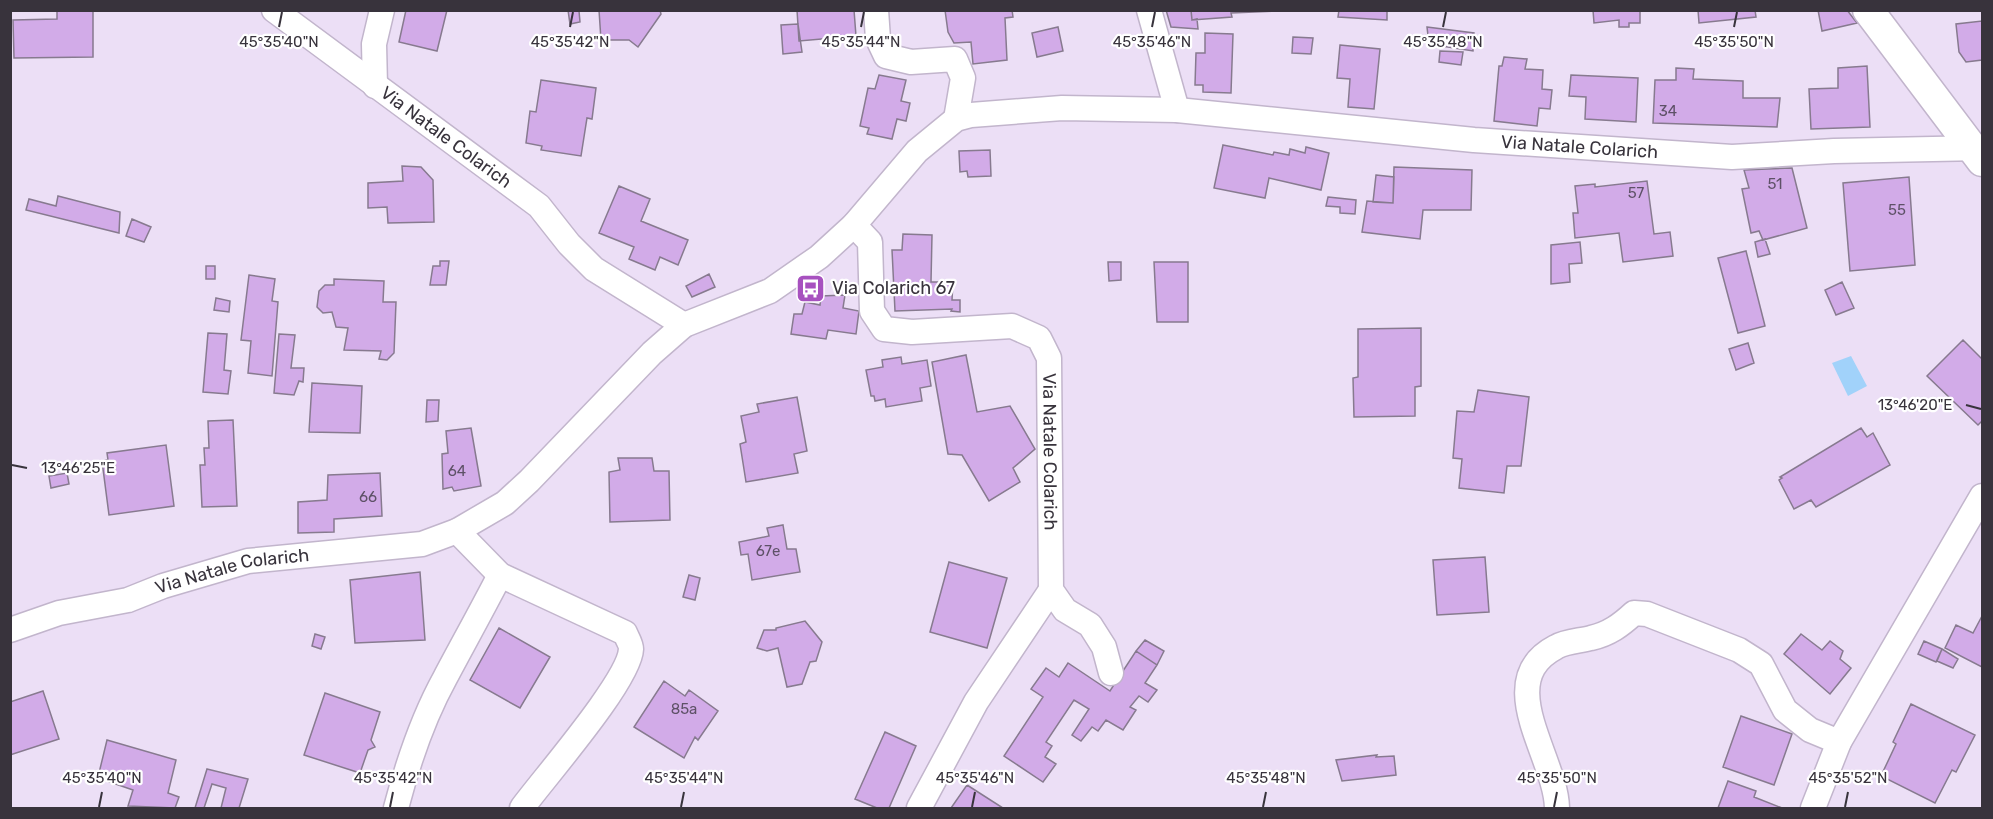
<svg xmlns="http://www.w3.org/2000/svg" width="1993" height="819" viewBox="0 0 1993 819" font-family="Rubik,sans-serif">
<style>
.water{fill:#a1d2fa}
.building{fill:#d2abe8;stroke:#877a8f;stroke-width:1.5}
.lines{fill:none;stroke-linecap:round;stroke-linejoin:round}
.minor-casing{stroke:#c2b5cc;stroke-width:27}
.tertiary-casing{stroke:#c2b5cc;stroke-width:33}
.minor{stroke:#fff;stroke-width:24}
.tertiary{stroke:#fff;stroke-width:30}
.ticks{fill:none;stroke:#38333c;stroke-width:2}
.labels{text-anchor:middle;stroke-width:4.5;stroke-linejoin:round;paint-order:stroke}
.number-label{font-size:15px;fill:#5e5167}
.street-label{font-size:18px;fill:#38333c;stroke:#fff}
.poi-label{font-size:18px;fill:#38333c;stroke:#fff;text-anchor:start}
.ticks-label{font-size:15px;text-anchor:middle;fill:#38333c;stroke:#fff;stroke-width:4.5;stroke-linejoin:round;paint-order:stroke}
</style>
<rect width="100%" height="100%" fill="#ecdff6"/>
<path class="water" d="M1851 356 1867 386 1848 396 1832 363Z"/>
<path class="building" d="M57 10H114L93 11V57L14 58 13 20 57 19Z
M406 10H447L437 51 399 42Z
M568 10 579 11 580 22 570 24Z
M599 10H660L661 14 638 47 629 40H601Z
M797 10H854L856 36 799 41Z
M945 10H1012L1013 17 1005 18 1007 60 973 64 971 42 954 43 948 32Z
M1166 10H1191L1192 20 1197 19 1198 29 1171 27Z
M1191 10H1277V11L1231 13 1232 17 1192 20Z
M1339 10H1387V20L1338 17Z
M1593 10H1640V23H1629V27H1619V20L1594 23Z
M1698 10H1755L1756 17 1699 23Z
M1818 10H1847L1857 23 1822 31Z
M1982 21V60L1966 62 1959 52 1956 24Z
M798 24 802 52 783 54 781 25Z
M1058 27 1063 51 1037 57 1032 33Z
M1427 27 1474 33 1473 51 1429 44Z
M1205 33 1233 34 1231 93 1203 92V85H1195L1196 53H1205Z
M1293 37 1313 38 1311 54 1292 53Z
M1340 45 1380 49 1374 109 1348 107 1350 79 1337 78Z
M1440 51 1463 52 1461 65 1439 62Z
M1504 57 1527 59 1525 69 1543 70 1542 89 1552 90 1550 109 1539 108 1537 126 1494 121 1499 66H1502Z
M1867 66 1870 127 1811 129 1809 89 1838 88V68Z
M1676 68 1694 69 1693 79 1743 81V98H1780L1777 127 1653 123 1655 80H1676Z
M879 75 906 80 901 101 910 103 906 121 897 119 892 139 867 134 869 128 860 126 868 88 875 89Z
M1571 75 1638 78 1636 122 1585 119 1586 97 1569 96Z
M541 80 596 88 592 119 587 118 581 156 541 150 542 146 526 143 530 111 536 112Z
M1223 145 1273 155 1274 152 1289 155 1290 149 1305 153 1306 147 1329 153 1321 190 1269 178 1265 198 1214 188Z
M990 150 991 176 968 177 967 171 960 172 959 151Z
M402 166 421 167 433 180 434 222 388 223 387 207 368 208V183L403 181Z
M1394 167 1472 170 1471 210H1423L1420 239 1362 232 1367 201 1393 203Z
M1792 168 1807 228 1763 240 1759 231 1751 233 1742 189 1749 188 1744 170Z
M1376 175 1394 177 1393 203 1373 202Z
M1909 177 1915 265 1850 271 1843 183Z
M1647 181 1654 234 1670 232 1673 256 1623 262 1619 233 1575 238 1573 213H1578L1575 186 1595 184V187Z
M619 186 650 199 641 221 688 240 678 265 660 257 655 270 629 259 634 247 599 233Z
M58 196 120 212 119 233 26 210 29 199 56 206Z
M1328 197 1356 200 1355 214 1340 213V207L1326 206Z
M132 219 151 227 144 242 126 236Z
M903 234 932 235 931 282H953L952 300H960V312L951 311 952 309 895 311 892 250H902Z
M1765 239 1770 254 1758 257 1755 242Z
M1580 242 1582 263 1569 264 1570 282 1551 284V245Z
M1746 251 1765 326 1738 333 1718 258Z
M440 261H449L446 285H430L433 266H440Z
M1108 262H1121V280L1109 281Z
M1154 262H1188V322H1157Z
M206 266H215V279H206Z
M709 274 715 287 692 297 686 286Z
M249 275 275 279 272 301 278 302 272 376 248 373 251 341 241 340Z
M334 279 384 281 383 302H396L394 353 387 360 379 359 381 351 344 350 348 328 336 327 332 312 323 313 317 307 319 291 325 285H334Z
M1842 282 1854 308 1836 315 1825 290Z
M845 295 843 308 859 311 856 334 828 330 826 339 791 334 794 314H802L805 302 820 305 821 296Z
M216 298 230 301 229 312 214 310Z
M1421 328V386L1415 387V416L1354 417 1353 378 1358 377V329Z
M208 333 227 334 224 370 231 371 228 394 203 392Z
M279 334 295 335 291 368H304L303 382 299 381 294 395 274 393Z
M1963 340 1982 359V421L1978 425 1927 376Z
M1748 343 1754 363 1736 370 1729 349Z
M966 355 977 412 1010 406 1035 449 1013 468 1020 482 989 501 962 455 948 454 932 362Z
M901 357 902 364 927 360 931 386 920 388 922 401 886 407 885 399 875 401 874 396H871L866 370 883 367 882 360Z
M312 383 362 386 360 433 309 432Z
M1478 390 1529 397 1521 466H1507L1504 493 1459 488 1462 459 1453 458 1457 411 1474 412Z
M797 397 807 451 794 454 798 473 746 482 740 444 746 442 741 416 759 412 757 404Z
M427 400H439L438 421 426 422Z
M233 420 237 506 202 507 200 465H205L204 448H209L208 421Z
M471 428 481 486 454 491 452 487 443 489 442 454 448 453 446 431Z
M1861 428 1867 437 1873 433 1890 465 1816 507 1811 500 1794 509 1779 480 1782 478 1780 477Z
M166 445 174 506 109 515 102 461 108 460 107 453Z
M618 458H652L654 471H669L670 520 610 522 609 472 620 470Z
M67 473 69 484 51 488 49 476Z
M380 473 382 516 334 519V532L298 533V502L327 500 328 475Z
M783 525 787 549H796L800 572 752 580 748 554 741 555 739 542 769 536 767 528Z
M1485 557 1489 612 1437 615 1433 560Z
M949 562 1007 578 987 648 930 632Z
M420 572 425 640 355 643 350 580Z
M689 575 700 578 695 600 683 597Z
M1982 616V667L1945 648 1956 625 1973 633Z
M805 621 822 642 816 661 810 662 802 684 787 687 778 648 767 651 757 648 764 630H776V628Z
M499 628 550 657 520 708 470 680Z
M315 634 325 637 321 649 312 646Z
M1801 634 1822 650 1830 641 1843 651 1840 659 1851 668 1830 694 1784 654Z
M1145 640 1164 651 1157 665 1136 651Z
M1924 641 1942 649 1936 662 1918 654Z
M1942 649 1958 659 1953 668 1937 661Z
M1136 651 1157 665 1145 683 1157 690 1148 702 1139 696 1130 707 1136 710 1123 730 1106 720 1098 731 1092 727 1081 741 1072 735 1089 709 1074 700 1046 742 1052 746 1045 757 1056 764 1043 782 1004 756 1043 697 1031 689 1046 668 1059 677 1068 663 1110 691Z
M664 681 685 696 689 690 718 711 698 740 695 737 684 758 634 727Z
M43 691 59 739 10 755V702Z
M325 693 380 712 371 740 375 747 368 750 360 773 304 755Z
M1911 704 1975 735 1956 772 1952 770 1935 803 1881 776 1896 744 1893 742Z
M1741 716 1792 734 1774 785 1723 767Z
M885 732 916 746 889 808H877L855 799Z
M107 740 176 760 168 793 179 797 175 808 128 806 133 790 107 781 109 775 99 773Z
M1377 755 1376 757 1394 756 1396 775 1342 781 1336 760Z
M207 769 248 779 239 808H221L226 788 212 784 204 808H195Z
M1728 781 1756 791 1754 797 1782 808H1718Z
M967 785 1003 808H951Z"/>
<g class="lines">
<defs>
<g id="minor">
<path id="s1" d="M274 10 539 206 569 244 594 269 684 325"/>
<path d="M876 10 878 39 886 56 911 62 955 59 963 78 956 119"/>
<path d="M1149 10 1177 110"/>
<path d="M375 86 374 44 382 10"/>
<path id="s2" d="M854 225 870 242 872 311 884 329 912 332 1012 326 1039 338 1049 358 1051 590 1065 610 1090 625 1104 647 1111 673"/>
<path d="M457 531 500 575 625 633C627 638 631 644 631 649 630 680 544 778 522 808"/>
<path id="s3" d="M10 630 59 613 128 600 163 586 248 561 422 544 457 531 505 503 529 481 652 353 684 325 770 291 819 257 854 225 917 151 956 119 971 115 1062 108 1177 110 1474 140 1732 157 1834 151 1982 148"/>
<path d="M396 808C407 766 424 716 445 678 463 644 482 610 500 575"/>
<path d="M919 808 976 702 1051 590"/>
<path d="M1557 808C1556 757 1491 681 1556 647 1566 641 1580 641 1591 638 1609 634 1621 625 1634 613L1647 614 1739 650 1761 664 1785 710 1810 730 1839 742"/>
<path d="M1813 808 1839 742 1982 496"/>
</g>
<path id="tertiary" d="M1868 10 1982 161"/>
</defs>
<use href="#minor" class="minor-casing"/>
<use href="#tertiary" class="tertiary-casing"/>
<use href="#minor" class="minor"/>
<use href="#tertiary" class="tertiary"/>
</g>
<path class="ticks" d="M279 27 282 12M570 27 573 12M861 27 864 12M1152 27 1155 12M1443 27 1446 12M1734 27 1737 12M1966 405 1981 409M12 465 27 468M99 807 102 792M390 807 393 792M681 807 684 792M972 807 975 792M1263 807 1266 792M1554 807 1557 792M1845 807 1848 792"/>
<defs>
<symbol id="bus-square" viewBox="-11 -11 22 22"><rect x="-9" y="-9" width="18" height="18" rx="4" fill="#a751bf" stroke="#fff"/><path d="M-5-6H5V4H4V6H2V4H-2V6H-4V4H-5ZM-3.5-4V0h7V-4ZM-3.5 1.2v1.5H-2V1.2ZM2 1.2v1.5H3.5V1.2Z" fill="#fff"/></symbol>
</defs>
<g fill-rule="evenodd">
<use href="#bus-square" x="794" y="272" width="33" height="33"/>
</g>
<g class="labels">
<g class="number-label">
<text x="1668" y="116">34</text>
<text x="1775" y="189">51</text>
<text x="1636" y="198">57</text>
<text x="1897" y="215">55</text>
<text x="457" y="476">64</text>
<text x="368" y="502">66</text>
<text x="768" y="556">67e</text>
<text x="684" y="714">85a</text>
</g>
<g class="street-label">
<text dy="6" stroke="none"><textPath href="#s1" startOffset="214">Via Natale Colarich</textPath></text>
<text dy="6" stroke="none"><textPath href="#s3" startOffset="1742">Via Natale Colarich</textPath></text>
<text dy="6" stroke="none"><textPath href="#s2" startOffset="388">Via Natale Colarich</textPath></text>
<text dy="6" stroke="none"><textPath href="#s3" startOffset="231">Via Natale Colarich</textPath></text>
</g>
<g class="poi-label">
<text x="832" y="294">Via Colarich 67</text>
</g>
</g>
<g class="ticks-label">
<text x="279" y="47">45°35'40"N</text>
<text x="570" y="47">45°35'42"N</text>
<text x="861" y="47">45°35'44"N</text>
<text x="1152" y="47">45°35'46"N</text>
<text x="1443" y="47">45°35'48"N</text>
<text x="1734" y="47">45°35'50"N</text>
<text x="1915" y="410">13°46'20"E</text>
<text x="78" y="473">13°46'25"E</text>
<text x="102" y="783">45°35'40"N</text>
<text x="393" y="783">45°35'42"N</text>
<text x="684" y="783">45°35'44"N</text>
<text x="975" y="783">45°35'46"N</text>
<text x="1266" y="783">45°35'48"N</text>
<text x="1557" y="783">45°35'50"N</text>
<text x="1848" y="783">45°35'52"N</text>
</g>
<rect width="1993" height="819" fill="none" stroke="#38333c" stroke-width="24"/>
</svg>
